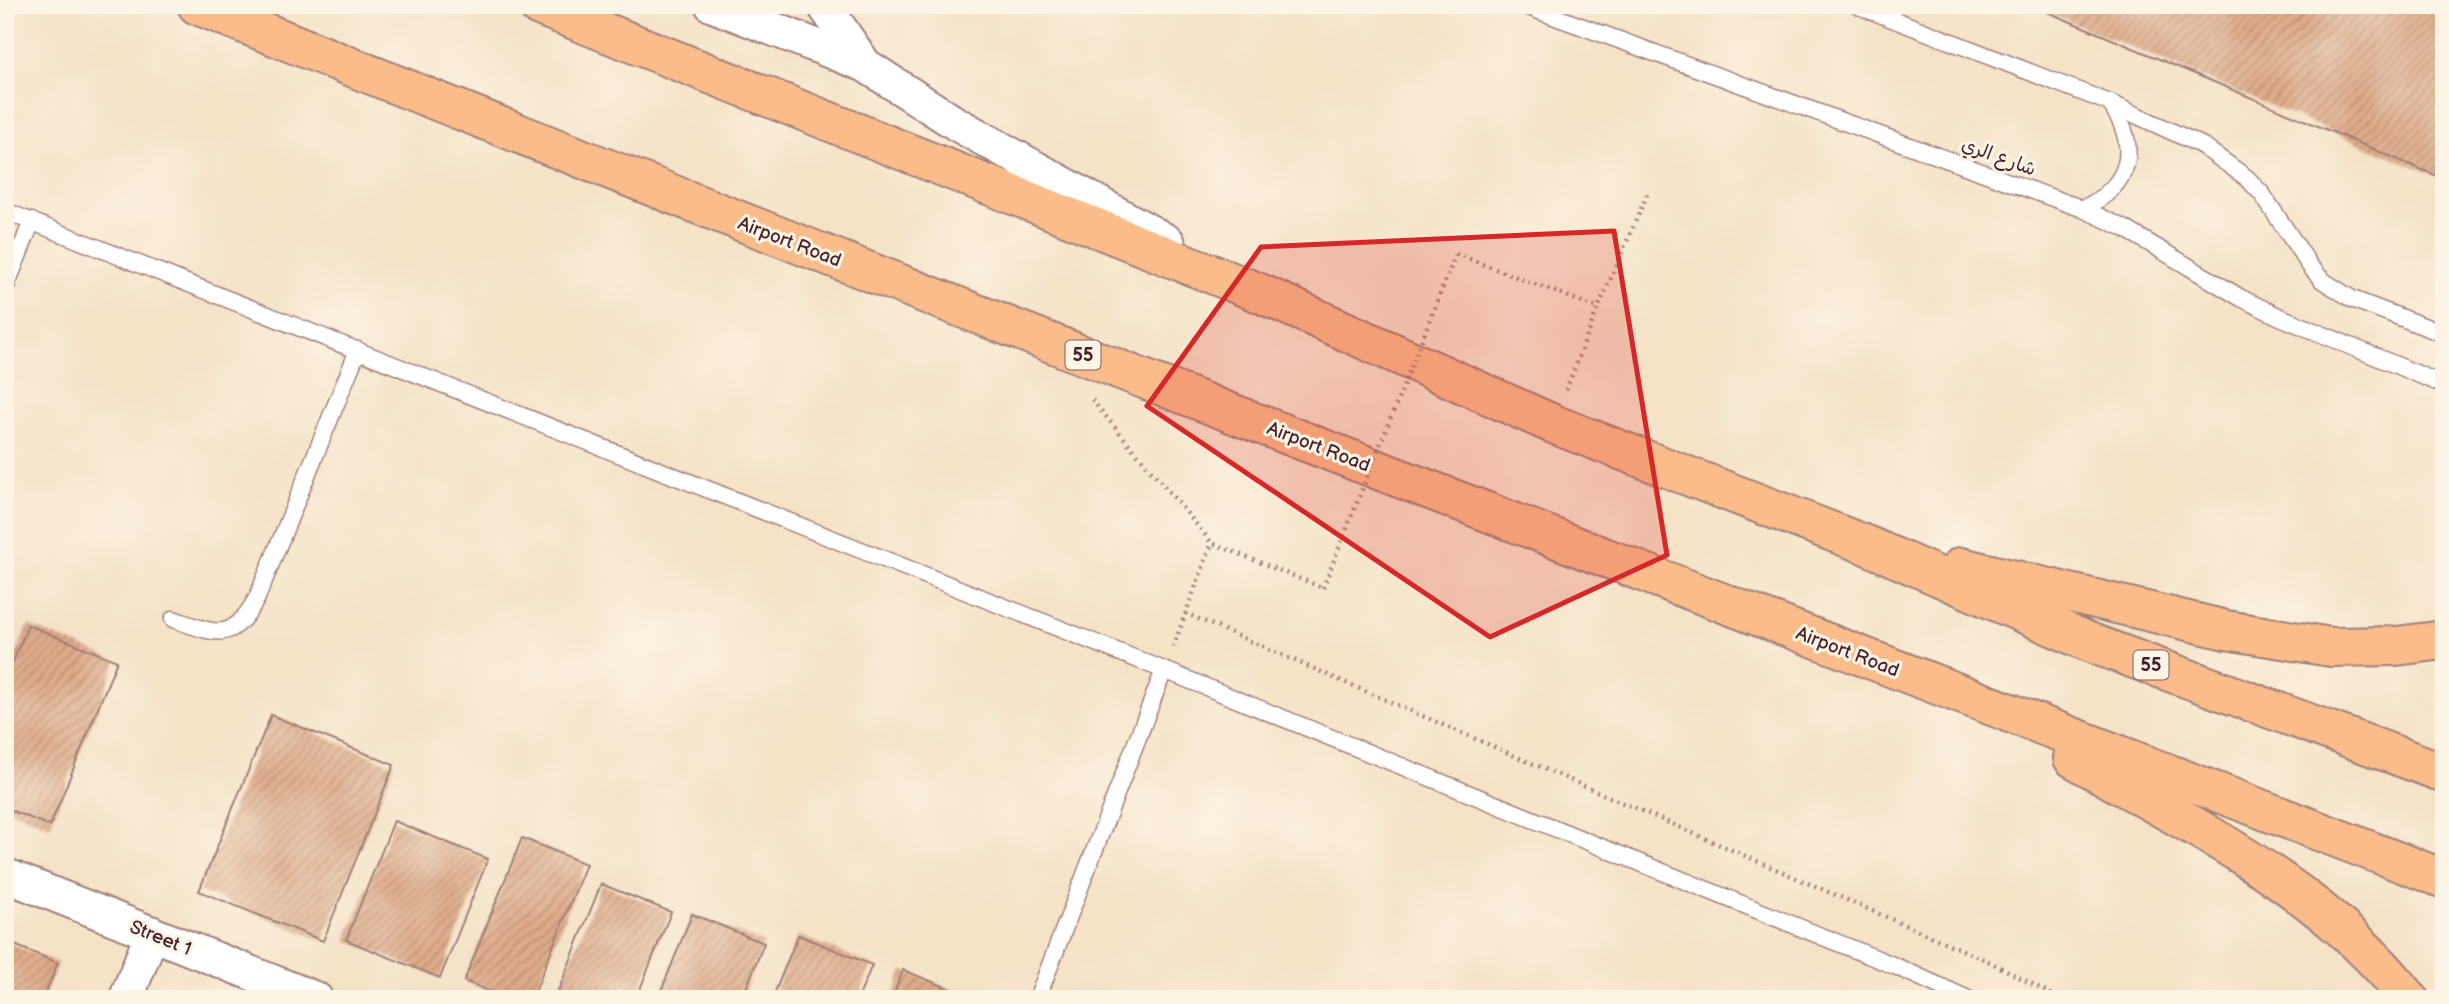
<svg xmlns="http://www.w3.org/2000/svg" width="2449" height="1004" viewBox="0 0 2449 1004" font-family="'Balsamiq Sans','Playpen Sans Arabic',sans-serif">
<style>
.building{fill:url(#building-hatch)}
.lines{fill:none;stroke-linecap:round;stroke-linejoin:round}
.service-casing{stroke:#a08079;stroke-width:19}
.minor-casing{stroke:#a08079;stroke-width:37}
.trunk-casing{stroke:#a08079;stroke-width:42}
.path{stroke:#a08079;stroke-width:4.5;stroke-dasharray:2 5;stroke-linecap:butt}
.service{stroke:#fff;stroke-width:16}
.minor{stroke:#fff;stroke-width:33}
.trunk{stroke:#fabc8b;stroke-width:38}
.path-bridge{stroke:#a08079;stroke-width:4.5;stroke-dasharray:2 5;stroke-linecap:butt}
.marked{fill:#d62828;fill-opacity:0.2;stroke:#d62828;stroke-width:5;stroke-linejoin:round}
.labels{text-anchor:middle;stroke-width:6;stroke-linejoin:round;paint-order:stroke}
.shield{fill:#fcf5e5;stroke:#7f5f63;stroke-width:2}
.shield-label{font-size:18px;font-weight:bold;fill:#4a1f2b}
.street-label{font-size:19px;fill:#4a1f2b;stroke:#fcf5e5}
</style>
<defs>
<pattern id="building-hatch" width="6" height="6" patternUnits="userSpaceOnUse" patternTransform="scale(1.75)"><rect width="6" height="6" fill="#dfac8a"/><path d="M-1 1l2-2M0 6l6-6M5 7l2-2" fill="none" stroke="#b78b71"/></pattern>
</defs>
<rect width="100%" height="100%" fill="#fcf5e5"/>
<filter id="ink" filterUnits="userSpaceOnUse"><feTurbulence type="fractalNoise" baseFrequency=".0143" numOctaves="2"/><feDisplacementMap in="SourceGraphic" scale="14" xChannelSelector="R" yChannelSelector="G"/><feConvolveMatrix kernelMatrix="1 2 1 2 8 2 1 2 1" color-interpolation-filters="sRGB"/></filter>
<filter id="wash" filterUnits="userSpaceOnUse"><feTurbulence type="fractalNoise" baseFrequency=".00686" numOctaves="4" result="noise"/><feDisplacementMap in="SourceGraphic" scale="28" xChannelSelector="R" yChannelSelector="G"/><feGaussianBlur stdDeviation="1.57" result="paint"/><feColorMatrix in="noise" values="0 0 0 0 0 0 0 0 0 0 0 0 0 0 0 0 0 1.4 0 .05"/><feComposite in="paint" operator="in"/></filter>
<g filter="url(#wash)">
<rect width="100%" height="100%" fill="#f5e2c7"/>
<g id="blocks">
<path class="building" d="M2031 5H2444V179Z
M28 625 117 661 50 826 5 808V681Z
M271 715 394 765 323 941 199 891Z
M394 821 488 859 440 978 346 940Z
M522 838 586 864 532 999H508L464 981Z
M601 884 671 912 636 999H555Z
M692 914 764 943 742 999H658Z
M798 935 872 965 858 999H772Z
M5 941 58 963 43 999H5Z
M903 970 975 999H892Z"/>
</g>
</g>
<g filter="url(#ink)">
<use href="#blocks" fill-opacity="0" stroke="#a08079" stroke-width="2"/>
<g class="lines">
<defs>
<path id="service" d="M1523 5 2083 209 2124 228 2241 298 2278 316 2444 385
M1856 5 2110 103 2201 145 2247 178 2262 194 2310 266 2322 280 2352 299 2444 334
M2083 209C2132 184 2140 148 2110 103
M5 211 1164 670 1895 966 1968 999
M5 289 32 221
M173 619C217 634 231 644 257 598L358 350
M1037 999 1164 670"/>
<path id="minor" d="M712 5 865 65
M824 5 865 65 955 123 1168 242
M5 875 316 999
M126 999 152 933"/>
<path id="trunk" d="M197 5C943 305 1693 592 2444 879
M537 5 1262 294 1553 424 1864 544 2091 643 2444 773
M1961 567 2226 630 2331 647 2396 646 2444 640
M2073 758C2193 827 2322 887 2409 999"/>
</defs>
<use href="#service" class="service-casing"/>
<use href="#minor" class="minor-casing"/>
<use href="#trunk" class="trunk-casing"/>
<path class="path" d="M1456 254 1598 308
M1566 390 1598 308 1649 190
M1092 400 1212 543 1323 588
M1185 613 1990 962 2061 999
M1173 647 1212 543"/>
<use href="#service" class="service"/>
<use href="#minor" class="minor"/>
<use href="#trunk" class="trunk"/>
<path class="path-bridge" d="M1323 588 1456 254"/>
</g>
</g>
<path class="marked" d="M1614 231 1667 555 1490 637 1147 406 1261 247Z"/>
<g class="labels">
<g class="shield">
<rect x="1065.5" y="340.5" width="35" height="29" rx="5"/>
<rect x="2133.5" y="650.5" width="35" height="29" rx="5"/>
</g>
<g class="shield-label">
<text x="1083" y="361">55</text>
<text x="2151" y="671">55</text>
</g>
<g class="street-label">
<text transform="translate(1999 156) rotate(20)" y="7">شارع الري</text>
<text transform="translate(790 241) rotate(21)" y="7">Airport Road</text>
<text transform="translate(1319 446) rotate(21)" y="7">Airport Road</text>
<text transform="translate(1848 651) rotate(21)" y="7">Airport Road</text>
<text transform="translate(161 937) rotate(22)" y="7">Street 1</text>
</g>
</g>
<rect width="2449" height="1004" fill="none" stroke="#fcf5e5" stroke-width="28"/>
</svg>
